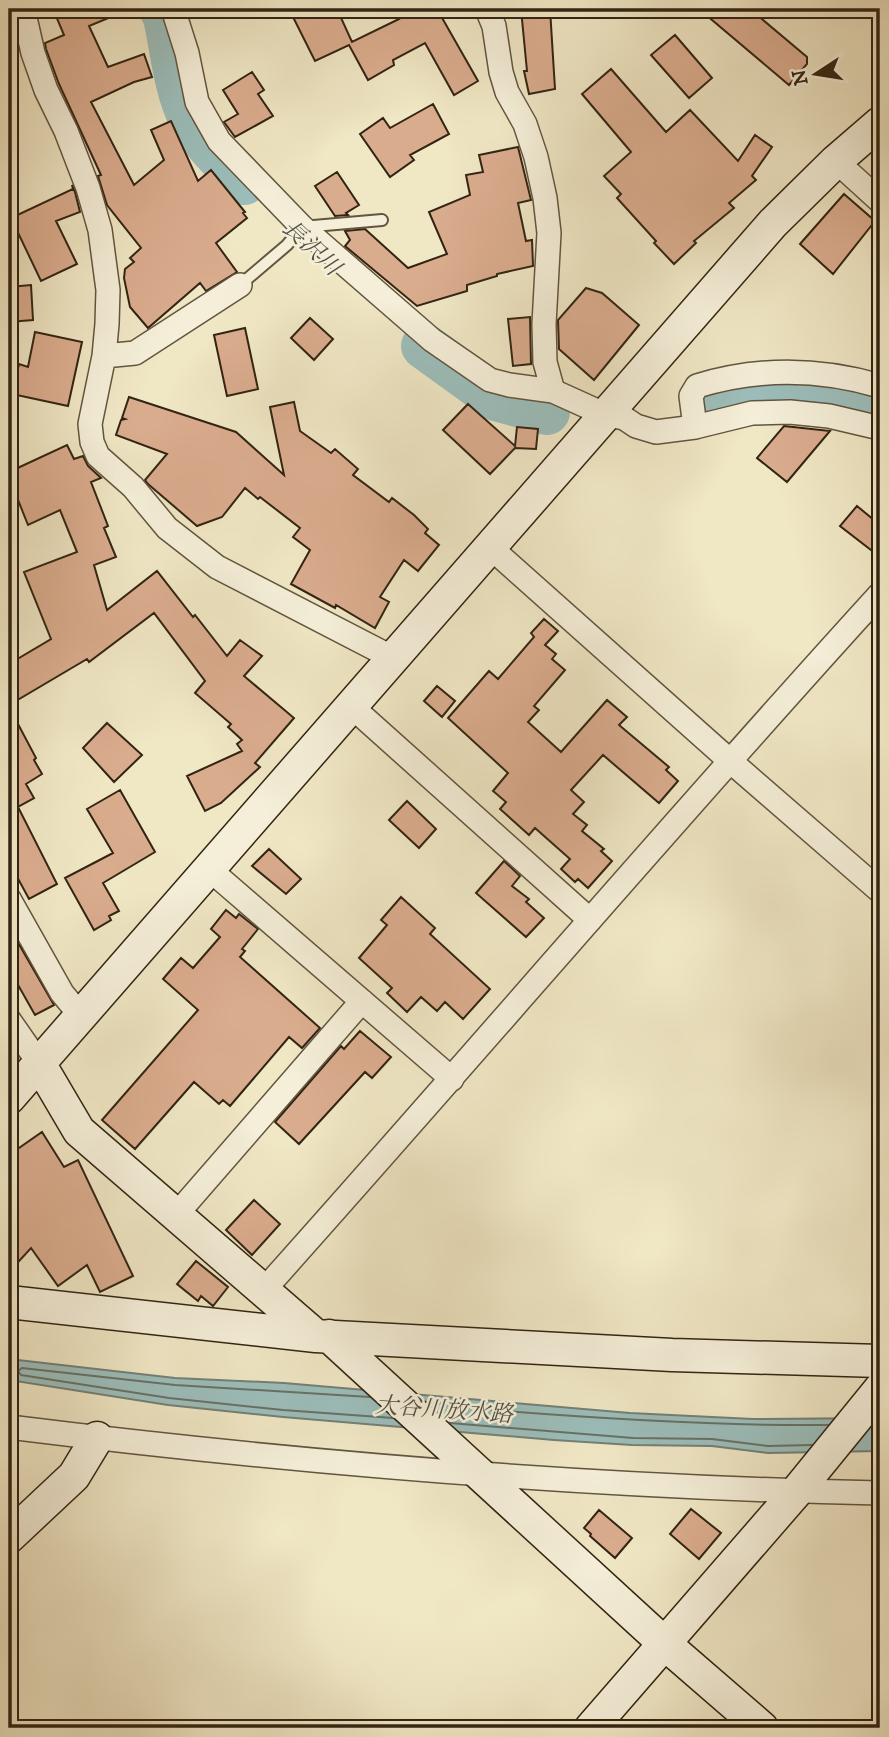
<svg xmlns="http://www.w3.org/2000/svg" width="889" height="1737" viewBox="0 0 889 1737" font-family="'IM FELL DW Pica','Noto Serif JP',serif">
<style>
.water{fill:#9cbebb;stroke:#728077;stroke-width:2}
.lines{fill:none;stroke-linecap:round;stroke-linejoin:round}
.shore{stroke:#677166;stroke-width:2}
.river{stroke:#9cbebb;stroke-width:46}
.building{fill:#daac8e;stroke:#322412;stroke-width:2}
.lane-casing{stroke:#62553f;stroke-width:14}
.street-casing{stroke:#62553f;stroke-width:26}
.secondary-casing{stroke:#322412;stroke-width:35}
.lane{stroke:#f5efd9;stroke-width:10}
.street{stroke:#f5efd9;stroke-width:23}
.secondary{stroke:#f5efd9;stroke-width:32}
.labels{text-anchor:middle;stroke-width:5;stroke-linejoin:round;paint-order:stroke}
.water-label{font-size:23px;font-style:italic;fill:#525245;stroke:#f5efd9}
</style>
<rect width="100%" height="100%" fill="#f0e7c5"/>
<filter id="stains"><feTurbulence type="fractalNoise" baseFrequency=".00286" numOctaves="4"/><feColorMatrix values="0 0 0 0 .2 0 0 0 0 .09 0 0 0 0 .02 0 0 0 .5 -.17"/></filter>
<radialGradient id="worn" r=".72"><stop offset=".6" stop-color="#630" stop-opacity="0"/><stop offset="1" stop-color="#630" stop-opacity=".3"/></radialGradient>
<path class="water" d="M9 1359 175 1378 284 1383 630 1413 753 1419 880 1418V1451L768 1453 712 1446 632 1445 554 1440 283 1417 168 1405 9 1380Z"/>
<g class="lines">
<path class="shore" d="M370 1397 175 1385 22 1368 18 1371 21 1375 169 1398 283 1410 393 1418
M427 1402C448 1404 469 1408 491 1410 603 1419 715 1426 828 1425
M450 1423 633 1438 712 1439 768 1446 812 1445"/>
<path class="river" d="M162 9 166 17C173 49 176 88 191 118 203 143 225 162 244 182
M424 346 496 398 547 412
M709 396C763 387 826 383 880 399"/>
</g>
<path class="building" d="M53 9H130L89 26 108 67 144 54 152 77 134 82 91 102 134 185 164 160 151 130 171 121 198 181 211 170 245 212 243 213 247 218 216 243 237 272 206 291 200 283 148 328 130 307 124 278 125 269 134 262 130 258 141 248 107 205 98 176 101 175 59 84 46 49 45 43 64 35Z
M289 9H337L352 42 399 19 397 16 410 9H437L478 81 454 95 425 43 393 60 394 65 368 80 349 45 315 61Z
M521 9H550L555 89 529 94 524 71H527Z
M699 9H750L807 57V64L789 85Z
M675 35 712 78 689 98 651 55Z
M611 69 666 132 690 110 738 161 755 135 772 147 752 176 756 180 729 203 734 208 694 241 696 243 674 264 654 243 656 241 617 198 621 194 604 176 631 152 582 94Z
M252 72 264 90 258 94 273 116 235 137 224 122 238 114 223 90Z
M433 104 449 134 410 155 414 160 390 177 360 134 383 118 390 128Z
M518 147 531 200 518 203 526 241 532 240 533 266 497 274V276L467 285V291L417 306 345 246 350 240 345 231 365 229 408 268 447 254 429 212 470 195 466 175 483 172 479 155Z
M337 172 359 205 346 213 348 215 335 216 315 186Z
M72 185 75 192 80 212 56 221 77 264 41 281 11 218 73 189Z
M844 194 875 221 833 274 800 244Z
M31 285 33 320 9 322V287Z
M586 288 602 293 639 325 594 380 559 349 558 320Z
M530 317 531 364 513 366 508 319Z
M310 318 333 339 314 360 291 338Z
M245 328 258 389 227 396 214 335Z
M35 332 82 342 68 406 12 394 19 364 28 367Z
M129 397 236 432 284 475 270 407 294 402 300 431 331 453 335 449 358 469 353 475 389 502 392 498 414 515 428 529 425 533 439 545 418 571 404 560 380 597 389 602 375 628 336 605 335 608 291 584 310 550 293 537 300 528 260 497 258 499 245 488 222 517 197 526 148 484 145 480 167 454 116 435 121 420 125 419 122 418Z
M468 404 515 446 517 427 538 429 536 449 515 448 490 474 443 430Z
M784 426 830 431 787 482 757 458Z
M67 445 74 459 83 456 88 466 101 478 91 482 108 526 104 528 116 557 94 565 107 610 157 571 193 617 195 615 227 656 240 640 262 656 244 676 294 718 255 763 260 767 221 803 205 811 187 776 242 751 237 744 242 740 228 727 231 724 195 693 205 681 154 613 89 662 87 659 9 705V664L51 639 24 572 77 552 60 510 28 525 14 490 9 491V472Z
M857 506 880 525V557L840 526Z
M544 619 558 631 545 645 556 654 552 659 565 670 534 706 539 710 528 722 561 752 607 700 627 717 619 725 669 767 666 770 678 781 659 803 603 755 571 790 584 802 573 814 587 825 582 831 604 849 601 851 612 861 588 888 578 879 575 882 561 869 570 859 535 828 529 835 500 809 506 802 493 791 508 773 448 718 489 671 498 679 534 637 531 633Z
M437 686 455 701 442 717 424 701Z
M9 707 36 758 34 760 42 774 26 784 34 798 18 807 57 884 29 899 9 862Z
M107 723 142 755 114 782 83 748Z
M120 790 155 852 103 883 119 911 109 916 111 920 94 930 65 878 113 853 87 809Z
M407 801 436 829 419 848 389 820Z
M269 849 301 879 286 894 252 866Z
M504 861 520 876 512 886 529 899 526 902 544 918 526 937 476 893Z
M401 897 435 928 430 934 490 989 463 1019 445 1002 437 1011 421 997 407 1012 387 993 392 988 359 958 387 925 381 920Z
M226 910 236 918 239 914 258 929 242 949 245 951 240 957 320 1028 302 1048 289 1037 230 1106 223 1100 219 1104 194 1082 135 1149 102 1120 198 1010 163 979 181 958 193 968 220 937 211 929Z
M9 927 54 1005 35 1015 9 969Z
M360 1031 391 1057 372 1078 365 1072 299 1144 275 1122 341 1046 344 1049Z
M42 1132 64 1167 78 1160 133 1276 100 1292 87 1265 58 1286 31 1248 9 1272V1155Z
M254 1200 280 1224 252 1255 226 1230Z
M196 1261 228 1287 213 1306 201 1296 198 1301 177 1284Z
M691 1509 721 1533 699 1559 670 1534Z
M599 1510 632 1538 615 1558 590 1536 591 1534 584 1528Z"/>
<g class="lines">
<defs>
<path id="lane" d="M240 285 287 245 302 227 382 220"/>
<path id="street" d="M23 9 33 53 46 90 66 131 88 188 100 230 108 290 107 324 104 356 90 424 92 442 98 456 133 487 167 528 217 567 393 658
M173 9 187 53 197 102 219 141 302 227 432 340 490 380 509 385 553 391 606 415 624 418 636 426 656 432 695 427 752 413 790 412 829 416 880 428
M487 9 494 26 501 72 507 92 525 124 536 157 545 198 549 233 544 324 545 362 553 391
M836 161 880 201
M104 356 135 353 240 285
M695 427 691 396 697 386C759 367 819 368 880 386
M490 547 729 760 880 891
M351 706 590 920
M209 869 452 1079
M9 899 62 993 81 1016
M9 1020 39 1063
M176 1215 362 1001
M263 1291C470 1060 671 823 880 594
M9 1427C298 1463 589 1487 880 1493"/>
<path id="secondary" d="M39 1063 79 1131 316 1336
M9 1098 773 223 836 161 880 123
M9 1302 316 1336 672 1355 880 1361
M329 1336 665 1644 762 1728
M9 1537 74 1476 97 1438
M591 1728 797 1491 880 1389"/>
</defs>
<use href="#lane" class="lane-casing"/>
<use href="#street" class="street-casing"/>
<use href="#secondary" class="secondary-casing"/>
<use href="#lane" class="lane"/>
<use href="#street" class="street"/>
<use href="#secondary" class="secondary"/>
</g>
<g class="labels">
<g class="water-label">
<text transform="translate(312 247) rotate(43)" y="8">長沢川</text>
<text transform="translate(444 1409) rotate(4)" y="8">大谷川放水路</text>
</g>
</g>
<rect width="889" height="1737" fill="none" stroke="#f0e7c5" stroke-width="35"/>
<rect x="10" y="10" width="868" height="1716" fill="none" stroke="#322412" stroke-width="3.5"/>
<rect x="18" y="18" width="854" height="1702" fill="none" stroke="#322412" stroke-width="2"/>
<g transform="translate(816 74) rotate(258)" stroke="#f5efd9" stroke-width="5" paint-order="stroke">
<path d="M0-5L12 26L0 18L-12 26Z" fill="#322412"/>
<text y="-10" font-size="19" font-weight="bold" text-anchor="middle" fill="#322412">N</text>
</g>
<rect width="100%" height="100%" filter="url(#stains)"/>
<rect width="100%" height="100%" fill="url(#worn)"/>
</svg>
